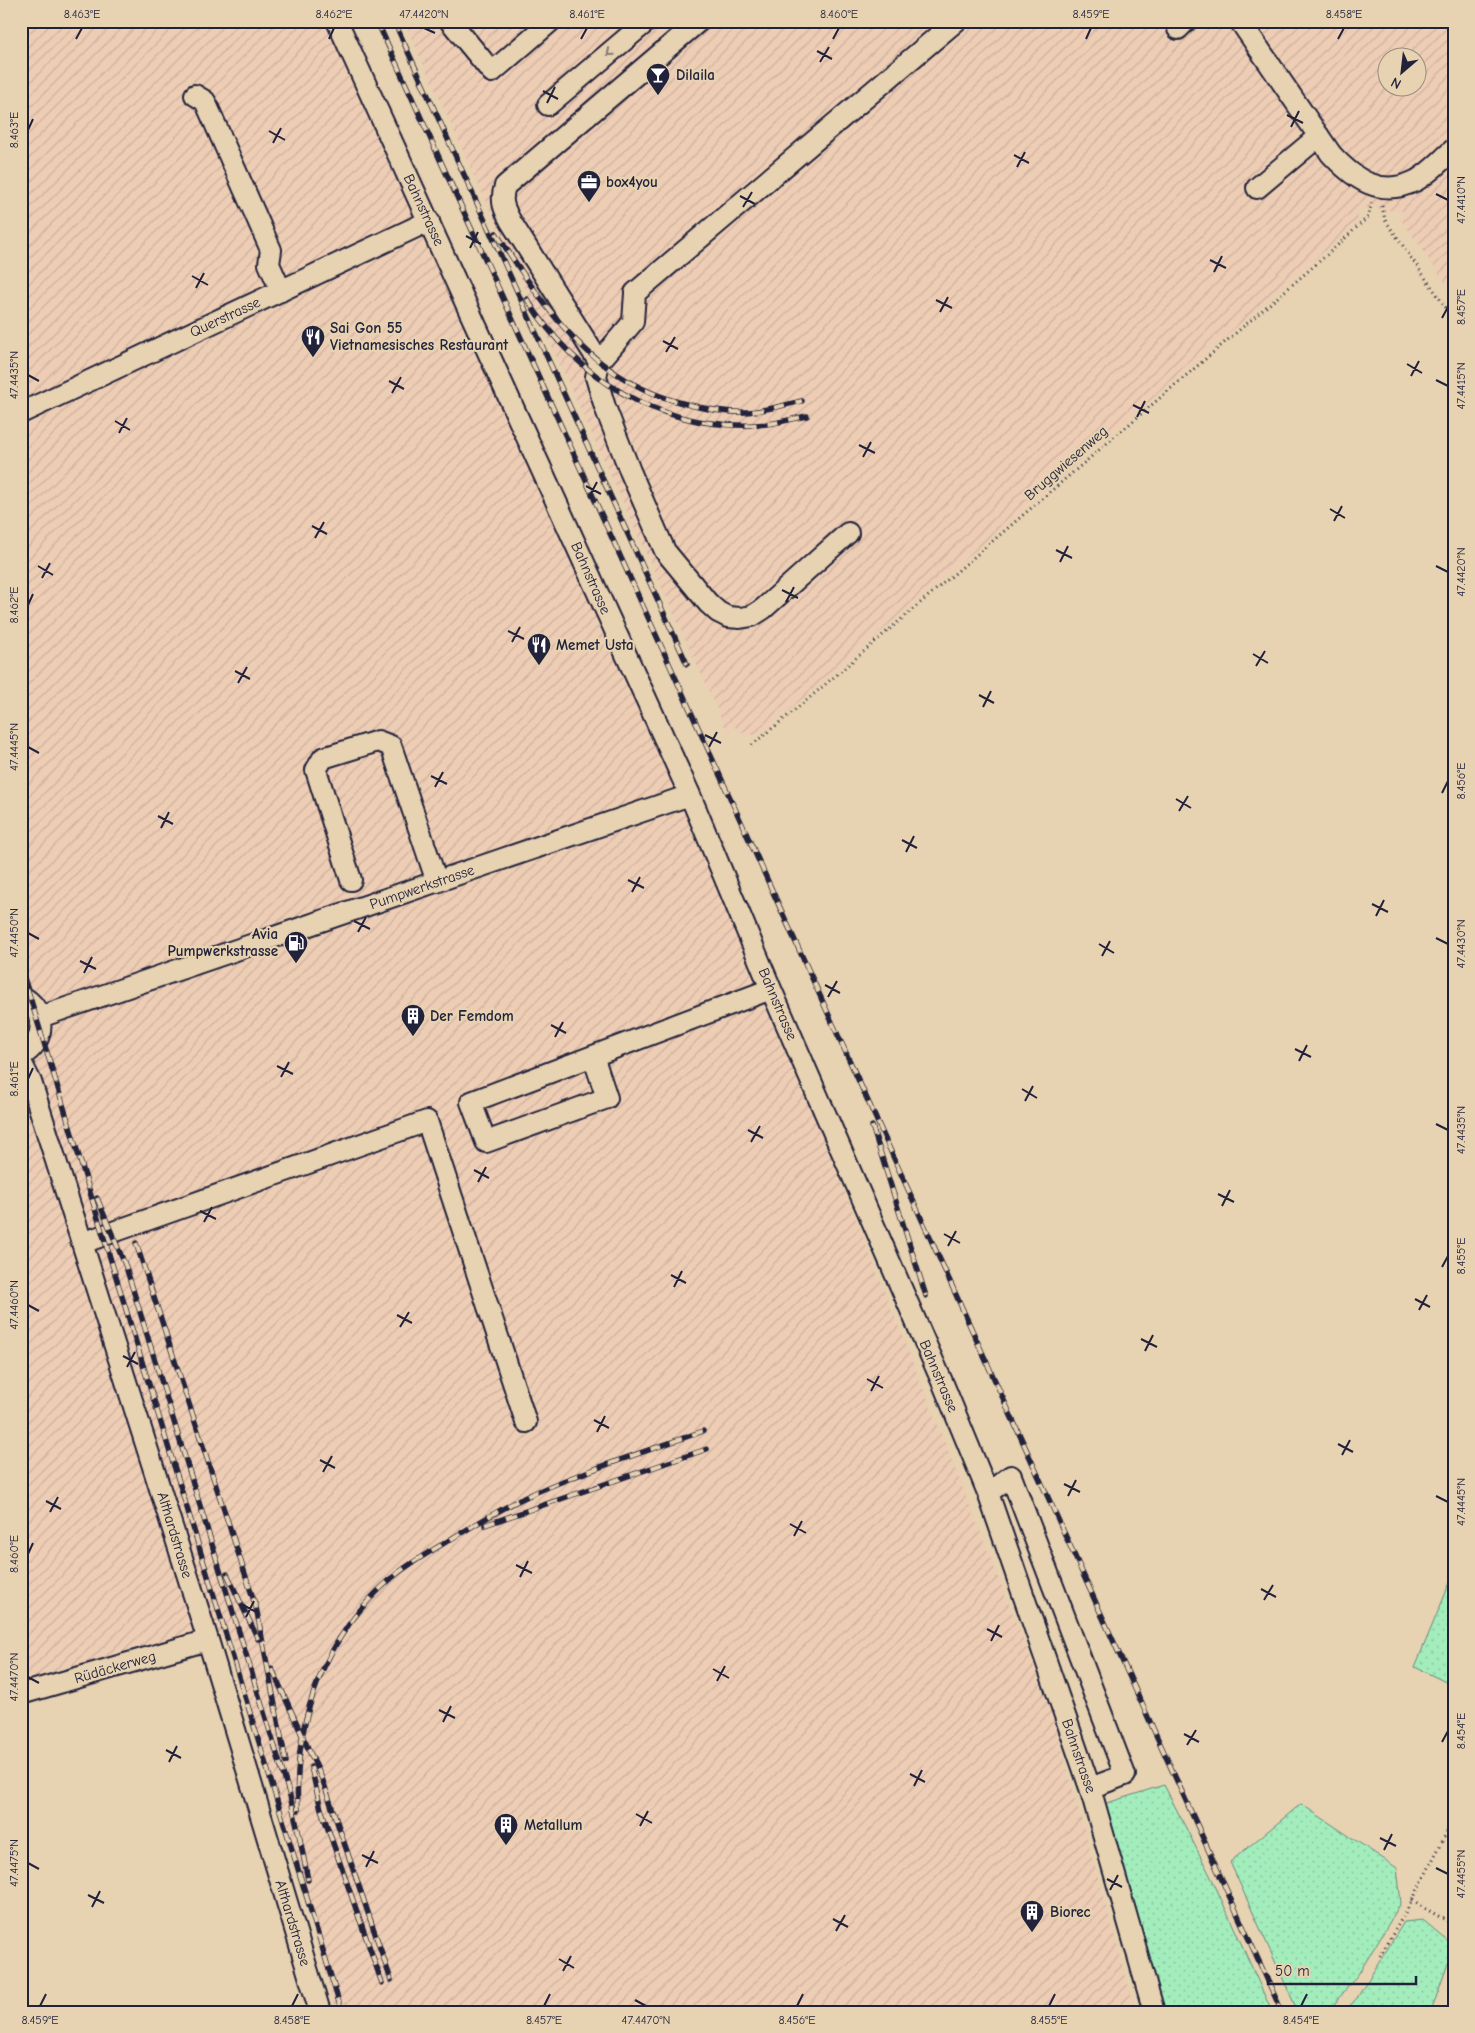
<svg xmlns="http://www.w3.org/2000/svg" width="1475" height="2033" viewBox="0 0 1475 2033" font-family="'Comic Neue',sans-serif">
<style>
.industrial{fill:url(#industrial-furrows);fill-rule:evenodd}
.grass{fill:url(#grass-dots);stroke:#62887c}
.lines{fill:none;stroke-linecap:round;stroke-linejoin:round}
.minor-casing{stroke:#22223b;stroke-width:24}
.path{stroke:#22223b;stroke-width:3;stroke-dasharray:1 4;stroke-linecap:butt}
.minor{stroke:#e7d2b1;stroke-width:20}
.rail-casing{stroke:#22223b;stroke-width:5.5}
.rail{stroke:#e7d2b1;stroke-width:4;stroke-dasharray:11;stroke-linecap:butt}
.oneway{stroke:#847a76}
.ticks{fill:none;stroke:#22223b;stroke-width:2}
.labels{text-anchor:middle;stroke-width:4.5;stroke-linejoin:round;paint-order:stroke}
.poi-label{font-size:15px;font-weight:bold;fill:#22223b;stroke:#e7d2b1;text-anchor:start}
.street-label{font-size:15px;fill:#22223b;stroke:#e7d2b1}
.neatline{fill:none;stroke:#22223b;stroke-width:2}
.ticks-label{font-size:12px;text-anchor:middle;fill:#22223b}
</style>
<defs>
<pattern id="industrial-furrows" width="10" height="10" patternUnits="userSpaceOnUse" patternTransform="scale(1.25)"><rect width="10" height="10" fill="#eecdb5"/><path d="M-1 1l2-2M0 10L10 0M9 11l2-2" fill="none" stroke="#ccb09d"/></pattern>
<pattern id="grass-dots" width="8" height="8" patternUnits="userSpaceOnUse" patternTransform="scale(1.25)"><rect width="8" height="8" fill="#a3edbc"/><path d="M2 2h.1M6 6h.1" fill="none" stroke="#8ccba2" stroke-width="1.8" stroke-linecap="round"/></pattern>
</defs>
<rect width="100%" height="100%" fill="#e7d2b1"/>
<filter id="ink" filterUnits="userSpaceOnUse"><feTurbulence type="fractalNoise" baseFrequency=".02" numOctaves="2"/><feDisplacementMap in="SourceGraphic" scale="10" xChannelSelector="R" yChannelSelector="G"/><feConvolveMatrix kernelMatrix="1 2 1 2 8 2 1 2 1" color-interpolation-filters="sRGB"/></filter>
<g filter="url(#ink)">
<path class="industrial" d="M21 21H351L721 833 819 1127 1049 1705 1136 2012H336L231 1633 21 1686Z
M404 21H1454V295L1401 219 1403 211 1359 207 1357 223 762 733 746 736 734 726 728 733ZM1388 58H1418V88H1388Z"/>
<path class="grass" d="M1454 1573V1686L1415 1667Z
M1164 1785 1213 1881 1272 2012H1165L1104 1804Z
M1301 1804 1397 1868 1401 1903 1359 1973 1328 2012H1298L1230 1862Z
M1423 1920 1454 1946 1431 2012H1344L1357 1998 1404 1922Z"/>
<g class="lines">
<defs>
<path id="minor" d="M337 21 690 795 771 989 944 1386 988 1493 1090 1788 1154 2012
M450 21 492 72 551 21
M1240 21 1331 154C1354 179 1380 198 1415 181 1429 174 1442 159 1454 149
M1178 29 1186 21
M195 95 205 101 271 250 269 264 281 291
M548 105 647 21
M1257 188 1319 136
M599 362 511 222C504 209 500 201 505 186L699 21
M21 413 429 221
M848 533 763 609 752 616 740 618 728 617 718 612 708 603 665 551 630 471 605 407 596 377 599 362 633 322 635 293 956 21
M351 880 316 770 323 758 378 741 391 746 437 882
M21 996C47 1009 47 1042 21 1056
M40 1017 690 795
M593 1056 607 1098 486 1142 471 1102 771 989
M21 1062 31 1082 208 1640 320 2012
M82 1243 427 1121 526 1422
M988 1493 1011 1476 1125 1775 1090 1788
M21 1694 208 1640"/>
</defs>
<use href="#minor" class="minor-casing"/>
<path class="path" d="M1382 206 1385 220 1454 319
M752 745 807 700 1328 254 1368 217 1372 203
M1412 1901 1454 1925
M1380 1956 1412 1901 1454 1818"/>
<use href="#minor" class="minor"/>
<defs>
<path id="rail" d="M377 21 1282 2012
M394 21 687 664
M496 233C546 309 591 381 686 404 705 409 726 413 746 412 765 411 784 405 802 401
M527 299C577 379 658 429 755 425 772 425 790 419 807 416
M21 968 342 2012
M872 1126 926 1296
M97 1198 126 1267 290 1796 300 1839
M136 1243 256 1607 286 1762
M485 1525 707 1449
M227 1574 258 1639
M272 1669 323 1781 391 1980
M311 1767 321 1809 382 1983
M298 1810C293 1721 324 1635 393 1577 412 1561 435 1549 456 1536 483 1520 510 1503 539 1491 592 1468 648 1451 703 1431
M299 1834 308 1880"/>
</defs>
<use href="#rail" class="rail-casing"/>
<use href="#rail" class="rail"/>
</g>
<defs><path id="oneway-chevron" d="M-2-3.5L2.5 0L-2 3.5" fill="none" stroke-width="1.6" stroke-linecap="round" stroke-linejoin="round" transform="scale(1.25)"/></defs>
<use class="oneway" href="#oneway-chevron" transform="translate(610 53) rotate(140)"/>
</g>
<path class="ticks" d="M424 28 435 33M76 39 82 28M329 39 334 28M581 39 587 28M833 39 839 28M1086 39 1091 28M1338 39 1344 28M817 51 832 59M820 62 829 47M543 91 558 99M547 103 555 87M1287 115 1303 123M1291 127 1299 111M28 130 33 119M269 131 285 140M273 143 281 128M1014 155 1029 163M1017 167 1025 152M1436 194 1448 200M740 196 755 204M743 207 752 192M466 236 481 244M470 248 478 232M1210 260 1226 268M1214 272 1222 256M192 276 208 285M196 288 204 273M936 300 952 308M940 312 948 297M1442 318 1448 307M663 341 678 349M666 352 675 337M1407 364 1422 373M28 375 39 381M1411 376 1419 361M1436 380 1448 386M389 381 404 389M392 393 401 377M1133 405 1149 413M1137 417 1145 401M115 421 130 430M119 433 127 418M859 445 875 453M863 457 871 442M586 486 601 494M589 497 597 482M1330 509 1345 518M1334 521 1342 506M312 526 327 534M315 538 324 522M1056 550 1072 558M1060 562 1068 546M38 566 53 575M1436 566 1448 572M42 578 50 563M782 590 798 598M786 602 794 587M28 605 33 594M508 631 524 639M512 642 520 627M1253 654 1268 663M1256 666 1265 651M235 671 250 679M238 683 247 667M979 695 994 703M983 707 991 691M705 735 721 743M28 747 39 753M709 747 717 732M431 776 447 784M435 787 443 772M1442 793 1448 781M1176 799 1191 808M1179 811 1188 796M158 816 173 824M161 828 169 812M902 840 917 848M906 852 914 836M628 880 644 888M632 892 640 877M1372 904 1388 912M1376 916 1384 900M354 921 370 929M358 932 366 917M28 933 39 939M1436 938 1448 944M1099 944 1114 953M1102 956 1110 941M80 961 96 969M84 973 92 957M825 985 840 993M828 997 837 981M551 1025 566 1033M555 1037 563 1022M1295 1049 1311 1057M1299 1061 1307 1045M277 1066 293 1074M281 1077 289 1062M28 1079 33 1068M1022 1089 1037 1098M1025 1101 1033 1086M1436 1124 1448 1130M748 1130 763 1138M751 1142 760 1126M474 1170 489 1178M478 1182 486 1167M1218 1194 1234 1202M1222 1206 1230 1190M200 1211 216 1219M204 1222 212 1207M944 1234 960 1243M948 1246 956 1231M1442 1267 1448 1256M671 1275 686 1283M674 1287 682 1271M1415 1299 1430 1307M28 1305 39 1311M1419 1310 1427 1295M397 1315 412 1323M400 1327 409 1312M1141 1339 1157 1347M1145 1351 1153 1335M123 1356 138 1364M127 1367 135 1352M867 1379 883 1388M871 1391 879 1376M594 1420 609 1428M597 1432 605 1416M1338 1444 1353 1452M1342 1455 1350 1440M320 1460 335 1468M323 1472 332 1456M1064 1484 1080 1492M1068 1496 1076 1480M1436 1496 1448 1502M46 1501 61 1509M50 1512 58 1497M790 1524 806 1533M794 1536 802 1521M28 1554 33 1543M516 1565 532 1573M520 1577 528 1561M1261 1589 1276 1597M1264 1600 1273 1585M243 1605 258 1613M246 1617 254 1601M987 1629 1002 1637M991 1641 999 1625M713 1669 729 1678M28 1677 39 1683M717 1681 725 1666M439 1710 455 1718M443 1722 451 1706M1184 1734 1199 1742M1442 1742 1448 1731M1187 1745 1196 1730M166 1750 181 1758M169 1762 177 1746M910 1774 925 1782M914 1786 922 1770M636 1814 652 1823M640 1826 648 1811M1380 1838 1396 1846M1384 1850 1392 1834M362 1855 378 1863M28 1863 39 1869M366 1867 374 1851M1436 1868 1448 1874M1107 1879 1122 1887M1110 1890 1118 1875M88 1895 104 1903M92 1907 100 1891M833 1919 848 1927M836 1931 845 1915M559 1959 574 1968M563 1971 571 1956M635 2000 646 2006M40 2006 46 1994M292 2006 298 1994M544 2006 550 1994M797 2006 803 1994M1049 2006 1055 1994M1301 2006 1307 1994"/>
<defs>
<symbol id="bar-pin" viewBox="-11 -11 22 30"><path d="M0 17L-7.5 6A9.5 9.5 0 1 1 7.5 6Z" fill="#22223b" stroke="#e7d2b1"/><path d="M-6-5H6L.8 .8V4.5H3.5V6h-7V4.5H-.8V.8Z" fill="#fff"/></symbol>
<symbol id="office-pin" viewBox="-11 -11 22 30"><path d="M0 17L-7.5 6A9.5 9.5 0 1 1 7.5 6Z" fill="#22223b" stroke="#e7d2b1"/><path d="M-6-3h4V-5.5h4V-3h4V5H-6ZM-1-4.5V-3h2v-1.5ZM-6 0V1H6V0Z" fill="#fff"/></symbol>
<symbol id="restaurant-pin" viewBox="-11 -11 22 30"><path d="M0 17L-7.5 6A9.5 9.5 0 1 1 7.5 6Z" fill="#22223b" stroke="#e7d2b1"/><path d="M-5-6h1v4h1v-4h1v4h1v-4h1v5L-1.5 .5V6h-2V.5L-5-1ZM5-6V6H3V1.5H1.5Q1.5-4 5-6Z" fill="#fff"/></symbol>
<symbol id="fuel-pin" viewBox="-11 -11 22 30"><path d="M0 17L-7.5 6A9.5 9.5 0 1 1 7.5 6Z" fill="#22223b" stroke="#e7d2b1"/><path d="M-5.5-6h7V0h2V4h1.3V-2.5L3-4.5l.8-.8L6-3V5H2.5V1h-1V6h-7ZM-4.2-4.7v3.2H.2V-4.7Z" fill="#fff"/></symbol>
<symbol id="building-pin" viewBox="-11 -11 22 30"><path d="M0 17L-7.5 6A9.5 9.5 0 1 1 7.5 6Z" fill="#22223b" stroke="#e7d2b1"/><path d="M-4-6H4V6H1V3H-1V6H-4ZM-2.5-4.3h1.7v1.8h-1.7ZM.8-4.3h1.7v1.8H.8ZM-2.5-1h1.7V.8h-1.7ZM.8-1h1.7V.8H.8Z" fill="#fff"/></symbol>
</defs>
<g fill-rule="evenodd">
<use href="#bar-pin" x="644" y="61" width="28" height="38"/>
<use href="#office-pin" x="575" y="168" width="28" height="38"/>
<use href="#restaurant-pin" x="299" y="323" width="28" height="38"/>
<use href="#restaurant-pin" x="525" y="631" width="28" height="38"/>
<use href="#fuel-pin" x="282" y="929" width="28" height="38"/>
<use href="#building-pin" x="399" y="1002" width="28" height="38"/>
<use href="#building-pin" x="492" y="1811" width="28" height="38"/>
<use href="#building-pin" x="1018" y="1898" width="28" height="38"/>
</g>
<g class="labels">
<g class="poi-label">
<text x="676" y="80">Dilaila</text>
<text x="606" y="187">box4you</text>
<text x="330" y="333">Sai Gon 55<tspan x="330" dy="17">Vietnamesisches Restaurant</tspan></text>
<text x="556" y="650">Memet Usta</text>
<text x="278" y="939" text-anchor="end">Avia<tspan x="278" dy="17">Pumpwerkstrasse</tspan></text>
<text x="430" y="1021">Der Femdom</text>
<text x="524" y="1830">Metallum</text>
<text x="1050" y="1917">Biorec</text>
</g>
<g class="street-label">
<text transform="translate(424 210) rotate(65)" y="5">Bahnstrasse</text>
<text transform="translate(225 317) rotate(-25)" y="5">Querstrasse</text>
<text transform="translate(1066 463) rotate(-41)" y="5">Bruggwiesenweg</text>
<text transform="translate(591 578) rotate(66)" y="5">Bahnstrasse</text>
<text transform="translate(422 887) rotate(-19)" y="5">Pumpwerkstrasse</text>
<text transform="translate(778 1004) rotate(67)" y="5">Bahnstrasse</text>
<text transform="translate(939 1376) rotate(67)" y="5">Bahnstrasse</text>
<text transform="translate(175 1535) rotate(73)" y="5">Althardstrasse</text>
<text transform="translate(115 1667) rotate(-16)" y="5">Rüdäckerweg</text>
<text transform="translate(1079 1756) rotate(71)" y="5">Bahnstrasse</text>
<text transform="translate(293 1923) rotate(73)" y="5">Althardstrasse</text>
</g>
</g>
<rect width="1475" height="2033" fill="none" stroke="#e7d2b1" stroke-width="55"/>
<g transform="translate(1402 72) rotate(208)"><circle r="24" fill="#e7d2b1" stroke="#988c82"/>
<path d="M0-4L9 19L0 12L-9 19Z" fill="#22223b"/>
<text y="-8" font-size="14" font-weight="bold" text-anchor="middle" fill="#22223b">N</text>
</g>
<path d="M1268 1976v8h148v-8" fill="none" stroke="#22223b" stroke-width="2.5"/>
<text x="1275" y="1976" font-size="15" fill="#22223b" stroke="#e7d2b1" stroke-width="4" paint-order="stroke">50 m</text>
<rect x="28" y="28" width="1420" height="1978" class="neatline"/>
<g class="ticks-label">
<text x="82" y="18">8.463°E</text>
<text x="334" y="18">8.462°E</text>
<text x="424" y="18">47.4420°N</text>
<text x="587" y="18">8.461°E</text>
<text x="839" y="18">8.460°E</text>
<text x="1091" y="18">8.459°E</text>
<text x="1344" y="18">8.458°E</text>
<text transform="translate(14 130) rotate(-90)" y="4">8.463°E</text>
<text transform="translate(1461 200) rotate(-90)" y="4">47.4410°N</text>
<text transform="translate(1461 307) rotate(-90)" y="4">8.457°E</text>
<text transform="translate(14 375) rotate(-90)" y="4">47.4435°N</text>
<text transform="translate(1461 386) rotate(-90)" y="4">47.4415°N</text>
<text transform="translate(1461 572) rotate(-90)" y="4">47.4420°N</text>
<text transform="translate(14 605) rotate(-90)" y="4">8.462°E</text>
<text transform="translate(14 747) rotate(-90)" y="4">47.4445°N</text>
<text transform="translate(1461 781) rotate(-90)" y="4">8.456°E</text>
<text transform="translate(14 933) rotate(-90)" y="4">47.4450°N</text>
<text transform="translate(1461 944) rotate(-90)" y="4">47.4430°N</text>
<text transform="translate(14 1079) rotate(-90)" y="4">8.461°E</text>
<text transform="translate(1461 1130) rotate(-90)" y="4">47.4435°N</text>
<text transform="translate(1461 1256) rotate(-90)" y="4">8.455°E</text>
<text transform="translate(14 1305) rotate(-90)" y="4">47.4460°N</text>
<text transform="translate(1461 1502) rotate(-90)" y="4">47.4445°N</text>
<text transform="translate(14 1554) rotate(-90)" y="4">8.460°E</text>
<text transform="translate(14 1677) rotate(-90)" y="4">47.4470°N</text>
<text transform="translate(1461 1731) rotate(-90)" y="4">8.454°E</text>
<text transform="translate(14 1863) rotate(-90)" y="4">47.4475°N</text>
<text transform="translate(1461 1874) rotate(-90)" y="4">47.4455°N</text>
<text x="40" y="2024">8.459°E</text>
<text x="292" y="2024">8.458°E</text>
<text x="544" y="2024">8.457°E</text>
<text x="646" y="2024">47.4470°N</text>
<text x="797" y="2024">8.456°E</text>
<text x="1049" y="2024">8.455°E</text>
<text x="1301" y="2024">8.454°E</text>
</g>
</svg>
